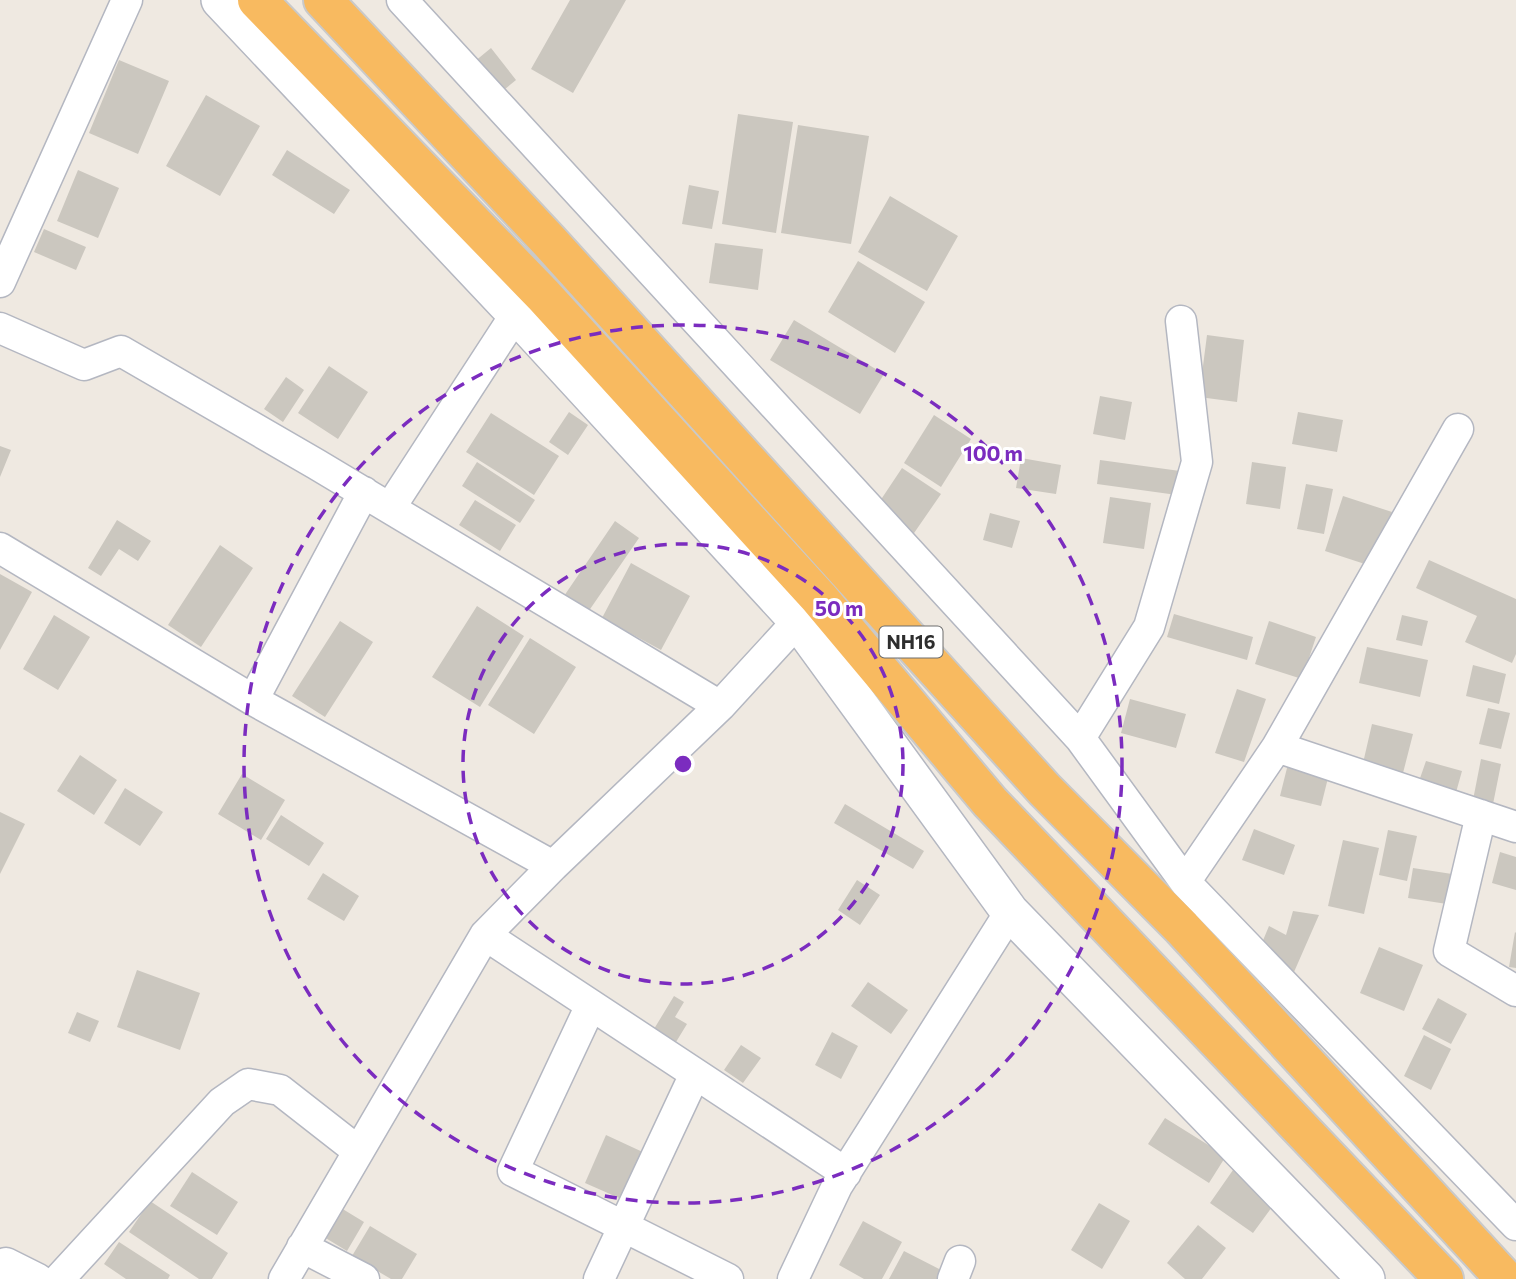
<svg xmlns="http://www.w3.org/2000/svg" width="1516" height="1279" viewBox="0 0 1516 1279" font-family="Commissioner,sans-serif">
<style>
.building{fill:#cbc7bf}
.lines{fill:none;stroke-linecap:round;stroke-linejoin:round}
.minor-casing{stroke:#b4b7c1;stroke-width:33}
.tertiary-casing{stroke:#b4b7c1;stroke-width:40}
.trunk-casing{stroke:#c9c9c9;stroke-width:42}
.minor{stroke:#fff;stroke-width:30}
.tertiary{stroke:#fff;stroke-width:37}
.trunk{stroke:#f8ba60;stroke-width:38}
.ring{fill:none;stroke:#7b2cbf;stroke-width:3.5;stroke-dasharray:12 9}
.labels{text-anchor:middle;stroke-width:6;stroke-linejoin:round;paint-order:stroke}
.shield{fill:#fff;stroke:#6d6d6d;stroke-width:2}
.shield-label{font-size:19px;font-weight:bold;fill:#2e2e2e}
.centre{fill:#7b2cbf;stroke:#fff;stroke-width:3.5}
.ring-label{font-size:21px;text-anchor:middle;font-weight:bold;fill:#7b2cbf;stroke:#fff;stroke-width:6;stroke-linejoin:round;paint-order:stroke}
</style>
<rect width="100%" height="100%" fill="#efe9e1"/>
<path class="building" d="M570 0H626L573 93 531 69Z
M491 48 516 80 499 94 474 62Z
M119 60 169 81 138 154 89 133Z
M206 95 260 126 220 196 166 166Z
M738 114 793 122 776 233 722 224Z
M798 125 869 136 851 244 781 233Z
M287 150 350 190 334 214 272 175Z
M78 170 119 188 98 238 57 221Z
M689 185 719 191 712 229 682 224Z
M890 196 958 236 927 291 858 252Z
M44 229 86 247 76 270 34 252Z
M715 243 763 249 758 290 709 283Z
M858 261 925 302 895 353 828 312Z
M794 320 884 374 860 414 770 360Z
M1207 335 1244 340 1237 402 1199 397Z
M329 366 368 392 338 439 298 413Z
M286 377 304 390 283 422 264 409Z
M1100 396 1132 402 1125 440 1093 434Z
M569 412 588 425 568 455 549 442Z
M1298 412 1343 420 1337 452 1292 444Z
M491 413 559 456 534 495 466 452Z
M934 415 971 439 941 487 904 463Z
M0 446 11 450 0 477Z
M1021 458 1061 465 1056 494 1016 488Z
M1100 460 1180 471 1177 495 1097 484Z
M477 462 535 500 520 523 462 486Z
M1252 462 1286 467 1280 509 1246 504Z
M902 468 941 494 912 536 874 510Z
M1306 484 1333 489 1324 534 1297 529Z
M1343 496 1392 512 1374 567 1325 551Z
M1110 497 1151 503 1144 549 1103 543Z
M475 500 516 525 500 551 459 525Z
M990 513 1020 521 1012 548 983 540Z
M117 520 151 541 138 561 119 549 101 576 88 568Z
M615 521 639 538 586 615 562 599Z
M220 545 253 568 201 647 168 625Z
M1429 560 1516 599V654L1512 663 1465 642 1477 616 1416 588Z
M631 563 690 596 661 650 602 618Z
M0 574 32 592 0 650Z
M477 606 524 636 480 707 432 677Z
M1174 614 1253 637 1247 660 1167 637Z
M54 615 90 637 58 690 23 669Z
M1402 615 1428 621 1422 646 1396 640Z
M340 621 373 642 325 717 292 696Z
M1269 621 1316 637 1302 679 1255 664Z
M530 638 576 667 534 734 488 705Z
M1367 647 1428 660 1420 697 1359 683Z
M1473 665 1506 674 1499 704 1466 696Z
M1237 689 1266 699 1244 762 1215 753Z
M1130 699 1186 714 1176 748 1121 733Z
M1488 708 1510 713 1501 749 1479 744Z
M1372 724 1413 734 1403 773 1363 763Z
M80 755 117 780 94 815 57 791Z
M1481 759 1501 764 1493 804 1473 800Z
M1426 761 1462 771 1455 796 1418 784Z
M1288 764 1329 774 1321 806 1280 796Z
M242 774 285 800 261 840 218 814Z
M125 788 163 812 140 846 104 823Z
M845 804 924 851 913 869 834 823Z
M0 812 25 824 0 874Z
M281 815 324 843 309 866 266 839Z
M1254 829 1295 845 1284 875 1242 860Z
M1388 830 1417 836 1407 881 1379 875Z
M1343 840 1379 848 1364 914 1328 906Z
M1500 852 1516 857V890L1492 883Z
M1413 868 1452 874 1447 904 1408 898Z
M323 873 359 896 344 921 307 899Z
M857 880 880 895 860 925 838 910Z
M1293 911 1319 915 1294 972 1259 950 1269 926 1286 935Z
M1515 932 1516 933V968L1509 967Z
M1379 947 1423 965 1404 1011 1360 993Z
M137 970 200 993 180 1050 117 1027Z
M868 982 908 1010 891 1034 851 1006Z
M674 996 684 1002 675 1017 687 1024 676 1042 654 1029Z
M1438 998 1467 1014 1451 1044 1422 1029Z
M77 1012 99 1021 90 1042 68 1033Z
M832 1032 858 1046 841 1079 815 1065Z
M1424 1035 1451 1049 1431 1090 1404 1076Z
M741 1045 761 1058 743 1083 724 1070Z
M1165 1118 1226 1156 1209 1183 1148 1144Z
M606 1135 647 1154 626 1201 585 1183Z
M1233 1170 1277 1200 1253 1233 1210 1203Z
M192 1172 238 1202 217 1235 170 1206Z
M150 1201 228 1253 212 1279H199L129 1232Z
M1099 1203 1130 1221 1102 1269 1071 1250Z
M341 1208 364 1222 347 1251 324 1237Z
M863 1221 902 1242 882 1279H864L839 1265Z
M1198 1225 1226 1248 1202 1279H1185L1167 1263Z
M370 1226 417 1254 402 1279H391L352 1256Z
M119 1242 170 1275 168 1279H126L104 1264Z
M904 1251 945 1272 942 1279H889Z"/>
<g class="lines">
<defs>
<path id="minor" d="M402 0 1080 738 1185 882 1516 1225
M0 282 127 0
M0 328 84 365 121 351 316 464 720 706
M390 508 516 314
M0 548 253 700 553 866
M253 700 364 492
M1080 738 1149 627 1197 462 1181 321
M1277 747 1458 429
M1481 815 1449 951 1516 991
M1185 882 1277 747 1516 827
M485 935 553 866 720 706 798 621
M591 1005 513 1171 728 1279
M302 1247 364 1279
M0 1265 6 1263 38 1279
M59 1279 222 1102 248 1084 280 1090 358 1151
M284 1279 485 935 846 1173
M599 1279 695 1074
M793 1279 837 1186 1010 912
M953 1279 960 1261"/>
<path id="tertiary" d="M220 0 516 314 798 621 1010 912 1366 1279"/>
<path id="trunk" d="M257 0 543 295 819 598 990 802 1444 1279
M323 0 549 241 1044 789 1182 928 1505 1279"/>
</defs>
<use href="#minor" class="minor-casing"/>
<use href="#tertiary" class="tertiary-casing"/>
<use href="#trunk" class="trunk-casing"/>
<use href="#minor" class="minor"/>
<use href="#tertiary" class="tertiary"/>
<use href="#trunk" class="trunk"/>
</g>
<g class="ring">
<circle cx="683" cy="764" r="220"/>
<circle cx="683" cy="764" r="439"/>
</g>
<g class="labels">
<rect class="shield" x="879.5" y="626.5" width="63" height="31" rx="5"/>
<g class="shield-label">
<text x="911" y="649">NH16</text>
</g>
</g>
<circle cx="683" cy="764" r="10" class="centre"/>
<g class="ring-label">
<text x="993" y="461">100 m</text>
<text x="839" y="616">50 m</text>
</g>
</svg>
